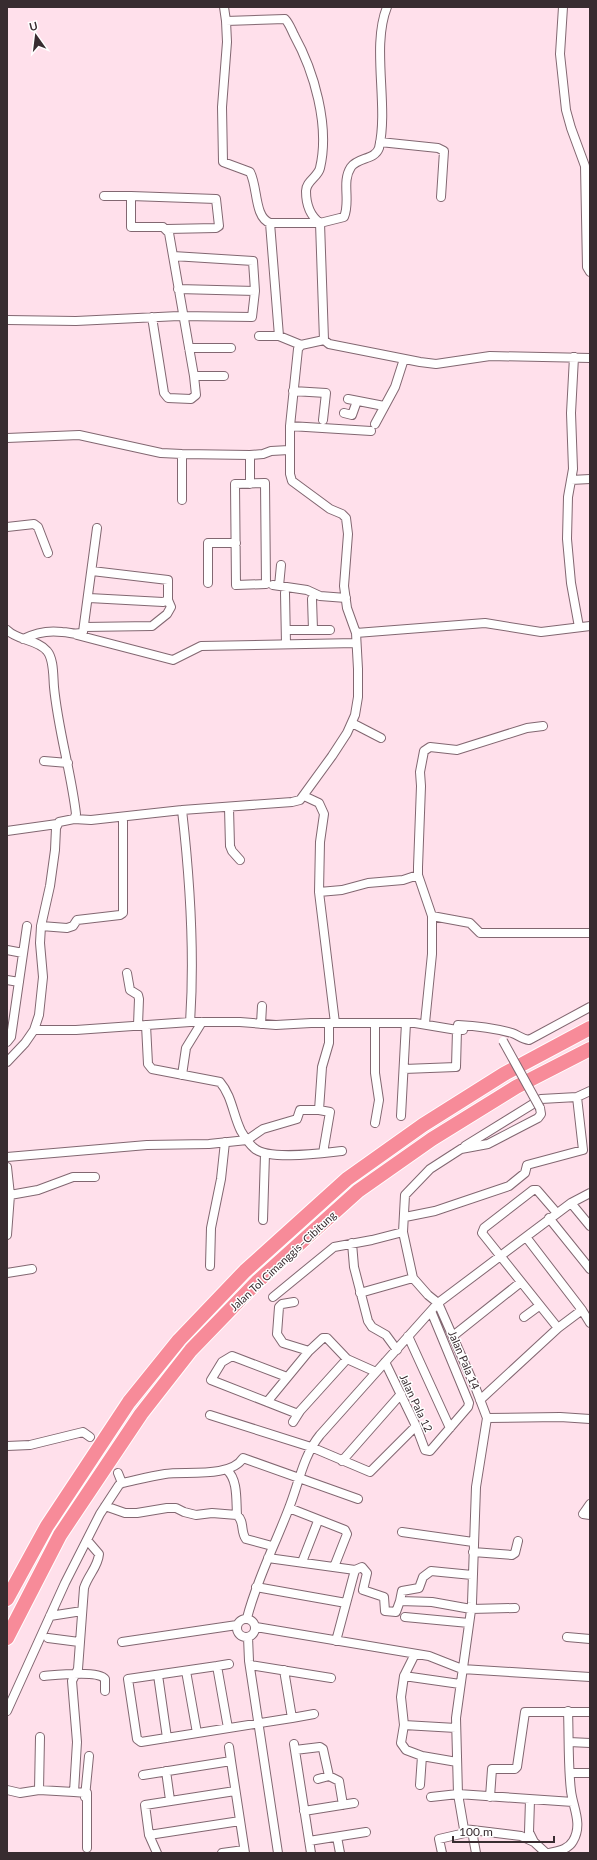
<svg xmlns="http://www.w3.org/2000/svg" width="597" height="1860" viewBox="0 0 597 1860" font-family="Lato,sans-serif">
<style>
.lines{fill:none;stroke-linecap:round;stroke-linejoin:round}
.street-casing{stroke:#826771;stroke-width:10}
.highway-casing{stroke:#fff;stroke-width:16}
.street{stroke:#fff;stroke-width:8}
.highway{stroke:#f78b99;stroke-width:14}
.street-bridge-casing{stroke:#826771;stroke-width:10;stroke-linecap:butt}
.street-bridge{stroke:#fff;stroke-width:8}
.labels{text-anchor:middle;stroke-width:3;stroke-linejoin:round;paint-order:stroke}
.street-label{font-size:11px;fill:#382c30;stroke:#fff}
</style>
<rect width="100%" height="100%" fill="#ffe0eb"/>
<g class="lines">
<defs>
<path id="street" d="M224 7 226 21 285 19C289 23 291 29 294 35 314 71 330 126 320 168 318 177 306 181 306 191 306 203 309 215 320 223L324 340 329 344 420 362 436 364 490 356 590 358
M563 7 560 54 566 110 571 128 585 166 587 267 590 272
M226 21 227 42 222 107 223 162 250 172C258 187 254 217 270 223H320L344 217C351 201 341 182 351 167 358 157 375 160 379 148 389 105 371 47 387 7
M380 142 438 148 444 151 441 197
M104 196H131V227H163L169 233 194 376 196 395 191 399 168 398 164 393 152 317
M131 196 216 199 219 226 216 228 167 229
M270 223 279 336
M178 289 255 291
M7 320 76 321 179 316 252 317 255 291 253 261 173 256
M259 336H279L301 345
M324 340 301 345 298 349 290 426V474L292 481 330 509 342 514 346 518 348 534 344 586 347 608 356 633
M189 348H231
M574 357 571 413 573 469 568 497 567 539 571 583 579 627
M194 376H224
M293 391 326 393 323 420
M348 399 384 406
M344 413 352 415 357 401
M375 424 395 387 404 359
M290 426 371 431
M7 438 79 435 161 453 182 454 250 455 263 454 271 451 289 450
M250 455V484
M571 480 590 479
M265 483 266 584 236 585 235 484Z
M182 500V454
M7 527 34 524 38 527 48 553
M208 583V543H236
M273 585 307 590 320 596 346 598
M279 586 281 565
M285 593 286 644
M89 598 163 602 168 600V580L92 571
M312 599 313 630
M84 627 152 626 167 614 171 607 168 600
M7 630C18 641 37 639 47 651 54 659 53 676 54 687 58 730 71 771 76 814L74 819 59 822 56 828 55 850 50 886 41 926 40 943 43 977 39 1015 34 1030 25 1043 7 1062
M286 630H330
M77 635 173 660 201 646 356 643
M23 639C35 633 48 630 62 632 71 632 75 636 83 632L97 528
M352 723 381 738
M543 726 527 728 457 750 430 747 424 751 420 772 421 786 418 867V875L432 916 470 923 480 933H590
M44 761 68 763
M304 796 319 803 324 814 320 842 319 892 335 1023
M229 808 230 846 232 851 240 860
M182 810C190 880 195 951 190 1022
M74 819 91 820 182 810 292 802 300 800 332 756 347 733 355 715 358 697V669L356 633 485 623 541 632 590 626
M7 831 57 824
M319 892 342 890 368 883 403 880 418 875
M41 926 67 928 73 926 77 920 120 915 123 913V817
M7 950 23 953
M127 973 130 990 138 995 139 999 138 1025
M7 980 19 982
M375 1023V1073L379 1100 375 1123
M425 1023 432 954V916
M261 1024 262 1006
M146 1025 148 1064 152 1069 220 1082C232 1096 233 1115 241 1131 244 1136 249 1144 254 1148 268 1161 323 1153 342 1151
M34 1030H76L190 1022H240L276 1025 311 1023H415L457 1030 458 1025C477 1026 494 1028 512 1033 518 1035 522 1039 529 1040L590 1007
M7 1042 11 1037 27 926
M404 1069 456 1067 457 1030H463
M182 1075 186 1048 202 1022
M540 1108 541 1114 538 1118 488 1144 461 1149 430 1169 405 1195 403 1232 413 1278 428 1295 438 1303 476 1389 487 1418 476 1487 472 1603 456 1718 458 1794 464 1829 521 1836 534 1842 546 1853
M401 1116 406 1023
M465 1146 541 1099 577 1097 590 1091
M323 1153 330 1112 319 1110 322 1067 329 1043V1023
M7 1157 147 1145 209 1144 247 1140 263 1129 297 1119 300 1110H319
M7 1167 10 1195 7 1235
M10 1195 38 1190 73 1177H95
M571 1203 590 1193
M556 1212 537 1190H533L484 1228 482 1233 558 1328
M405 1217 435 1211 509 1186 525 1173 527 1165 583 1150 577 1097
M549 1218 590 1269
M263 1220 265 1154
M526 1237 582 1310 590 1323
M352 1243 354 1267 368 1321 372 1327 386 1335 397 1350
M210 1266 211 1228 221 1179 225 1142
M7 1273 32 1269
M360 1293 413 1278
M273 1297 334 1247 372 1240 403 1232
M294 1302 282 1304 279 1307 277 1334 283 1343 309 1351
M524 1317 539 1306
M408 1336 450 1428
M453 1336 521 1282
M385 1362 416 1426 425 1450 430 1451 468 1407 469 1403 431 1311
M287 1377 232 1356 222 1362 211 1380 298 1414
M480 1400 558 1328 582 1310
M267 1402 309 1351 323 1338H327L347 1359 376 1372
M210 1415 311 1447 370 1472 416 1426
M487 1418 560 1417 590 1419
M293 1422 300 1411 347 1359
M7 1446 30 1445 83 1432 90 1437
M342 1461 401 1394
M227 1470C238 1480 236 1500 237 1515
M118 1473 122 1483
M590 1504 583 1514 590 1515
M105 1506 125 1513H137L167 1508H176L184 1512 196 1515 212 1513 237 1515C245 1522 240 1531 246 1539L272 1546
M289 1508 345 1530 347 1534 334 1567
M402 1532 473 1542
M473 1552 512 1555 515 1553 518 1541
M268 1558 355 1570 336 1641
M302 1562 318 1521
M355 1570 362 1567 367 1573 363 1590 384 1597 385 1611 396 1612 400 1601 432 1602 471 1609 515 1608
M256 1587 346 1603
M400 1601 402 1591 419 1588 423 1577 431 1571 472 1575
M50 1616 82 1611
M405 1617 469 1623
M247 1618C257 1579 275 1545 289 1508 299 1483 303 1456 320 1435L438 1303 571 1203 590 1226
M237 1628a9 9 0 1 1 18 0a9 9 0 1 1-18 0Z
M256 1627 429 1656 462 1669 590 1677
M248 1637 249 1661 278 1853
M567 1637 590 1639
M48 1638 79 1642
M122 1642 237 1625
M415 1654 404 1676 401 1697 404 1725 401 1743 406 1750 422 1756 420 1785
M250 1665 331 1678
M217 1666 229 1664
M284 1670 292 1718
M186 1671 197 1733
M158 1675 167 1738
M44 1676C56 1675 98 1670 105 1679V1691
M404 1676 460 1684
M7 1711 65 1583 100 1514 119 1485 122 1483C136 1480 151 1476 165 1474 185 1471 231 1478 243 1458L358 1499
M404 1725 456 1728
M228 1728 217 1666 128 1679 137 1739 141 1742 292 1718 314 1714
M569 1742 590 1743
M294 1744 311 1853
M229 1747 231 1761
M295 1750 320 1747 323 1749 329 1776
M422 1756 457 1762
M166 1771 170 1800
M571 1773H590
M143 1775 231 1761 245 1853
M318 1779 329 1776 339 1781 343 1805
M7 1790 20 1793 39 1790 74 1792
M39 1790 40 1737
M85 1797 89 1756
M431 1797 458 1794 573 1802
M490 1797 492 1769H515L517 1767 525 1712H590
M530 1800 529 1832 534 1842
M304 1811 354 1803
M472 1831 476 1853
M149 1835 240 1821
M337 1837 340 1853
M309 1841 366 1832
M87 1848V1793L74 1792 77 1742 72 1681 78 1669 84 1588C88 1575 98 1567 99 1554L87 1540
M157 1853 149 1835 145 1805 235 1791
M222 1853 244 1850
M442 1853 439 1839 465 1833 464 1829
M549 1853C557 1851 568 1850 573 1841 583 1824 573 1808 571 1791 568 1766 569 1737 568 1711"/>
<path id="highway" d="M7 1599 47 1526 129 1402 179 1340 245 1271 347 1179 423 1125 504 1074 590 1028
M7 1638 60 1535 141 1414 191 1350 258 1281 358 1191 432 1139 516 1087 590 1049"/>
</defs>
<use href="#street" class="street-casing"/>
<use href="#highway" class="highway-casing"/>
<use href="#street" class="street"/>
<use href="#highway" class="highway"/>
<defs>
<path id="street-bridge" d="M503 1041 540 1108"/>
</defs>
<use href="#street-bridge" class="street-bridge-casing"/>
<use href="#street-bridge" class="street-bridge"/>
</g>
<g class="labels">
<g class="street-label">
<text transform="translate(283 1261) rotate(-43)" y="4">Jalan Tol Cimanggis–Cibitung</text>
<text transform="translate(464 1360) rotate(67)" y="4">Jalan Pala 14</text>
<text transform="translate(416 1403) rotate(65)" y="4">Jalan Pala 12</text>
</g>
</g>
<rect width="597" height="1860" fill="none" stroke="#382c30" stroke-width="16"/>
<g transform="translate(36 36) rotate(346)" stroke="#ffffff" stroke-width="3" paint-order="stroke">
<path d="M0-3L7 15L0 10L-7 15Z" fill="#382c30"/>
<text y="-6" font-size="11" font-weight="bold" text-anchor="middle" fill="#382c30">U</text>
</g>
<path d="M453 1836v6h101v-6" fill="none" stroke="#382c30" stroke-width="2"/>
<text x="459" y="1836" font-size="12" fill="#382c30" stroke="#ffffff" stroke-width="3" paint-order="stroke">100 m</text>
</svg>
